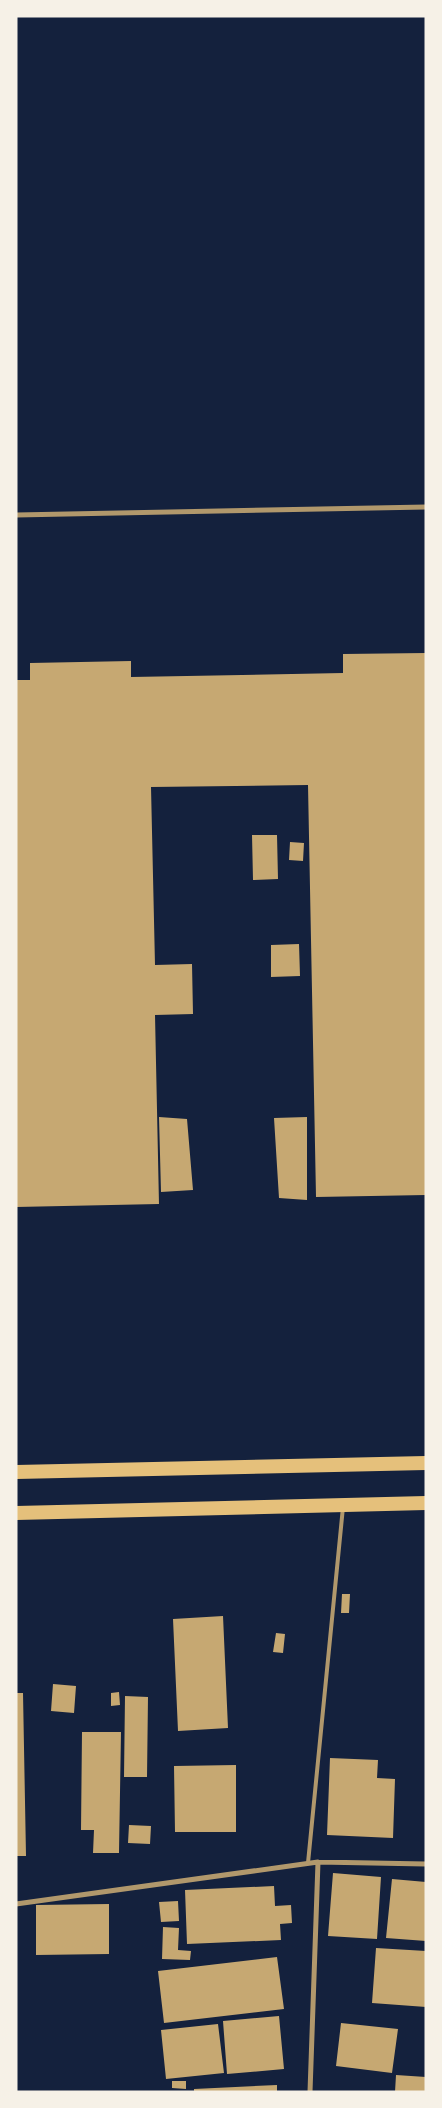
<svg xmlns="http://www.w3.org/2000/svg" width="442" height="2108" viewBox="0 0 442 2108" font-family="'Exo 2',sans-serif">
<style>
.building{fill:#c6a872}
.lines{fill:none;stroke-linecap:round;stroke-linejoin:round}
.service{stroke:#b1986c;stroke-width:4}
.minor{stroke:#b1986c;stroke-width:5}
.trunk{stroke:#e5c07b;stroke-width:14}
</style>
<rect width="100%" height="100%" fill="#14213d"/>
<path class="building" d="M426 653V1195L316 1197 308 785 151 787 155 965 192 964 193 1014 155 1015 159 1204 16 1207V680H30V663L131 661V677L343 673V654Z
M252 835H277L278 879 253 880Z
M290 842 304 843 303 861 289 860Z
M299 944 300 976 271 977V945Z
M159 1117 187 1119 193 1190 161 1192Z
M307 1117V1200L279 1198 274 1118Z
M342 1594H350L349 1613H341Z
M223 1616 228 1728 178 1731 173 1619Z
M276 1633 285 1634 283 1653 273 1652Z
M53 1684 76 1686 74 1713 51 1711Z
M119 1692 120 1705 111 1706V1693Z
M16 1693H23L26 1856H16Z
M125 1696 148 1697 147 1777H124Z
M82 1732H121L119 1853H93L94 1830H81Z
M330 1758 378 1760 377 1778 395 1779 393 1838 327 1835Z
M236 1765V1832H175L174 1766Z
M129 1825 151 1826 150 1844 128 1843Z
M333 1873 381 1877 377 1939 328 1936Z
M392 1879 426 1882V1941L386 1938Z
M274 1886 275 1906 291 1905 292 1923 280 1924 281 1940 187 1944 185 1890Z
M178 1901 179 1921 161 1922 159 1902Z
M109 1904V1954L36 1955V1905Z
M163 1927 179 1928 178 1950 191 1951 190 1960 162 1959Z
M376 1948 426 1951V2007L372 2003Z
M277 1957 284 2009 164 2023 158 1971Z
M279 2016 284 2069 227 2074 223 2021Z
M341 2023 398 2029 392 2073 336 2066Z
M218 2024 224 2073 166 2079 161 2030Z
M396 2075 426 2077V2092H395Z
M172 2081H186V2089L172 2088Z
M277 2085V2092H194V2089Z"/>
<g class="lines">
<path class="service" d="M308 1863 343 1507"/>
<path class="minor" d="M16 515 426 507
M16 1904 318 1862 426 1864
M310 2092 318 1862"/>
<path class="trunk" d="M16 1472 426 1463
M16 1513 426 1503"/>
</g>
<rect width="442" height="2108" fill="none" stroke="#f6f1e7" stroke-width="35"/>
</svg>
